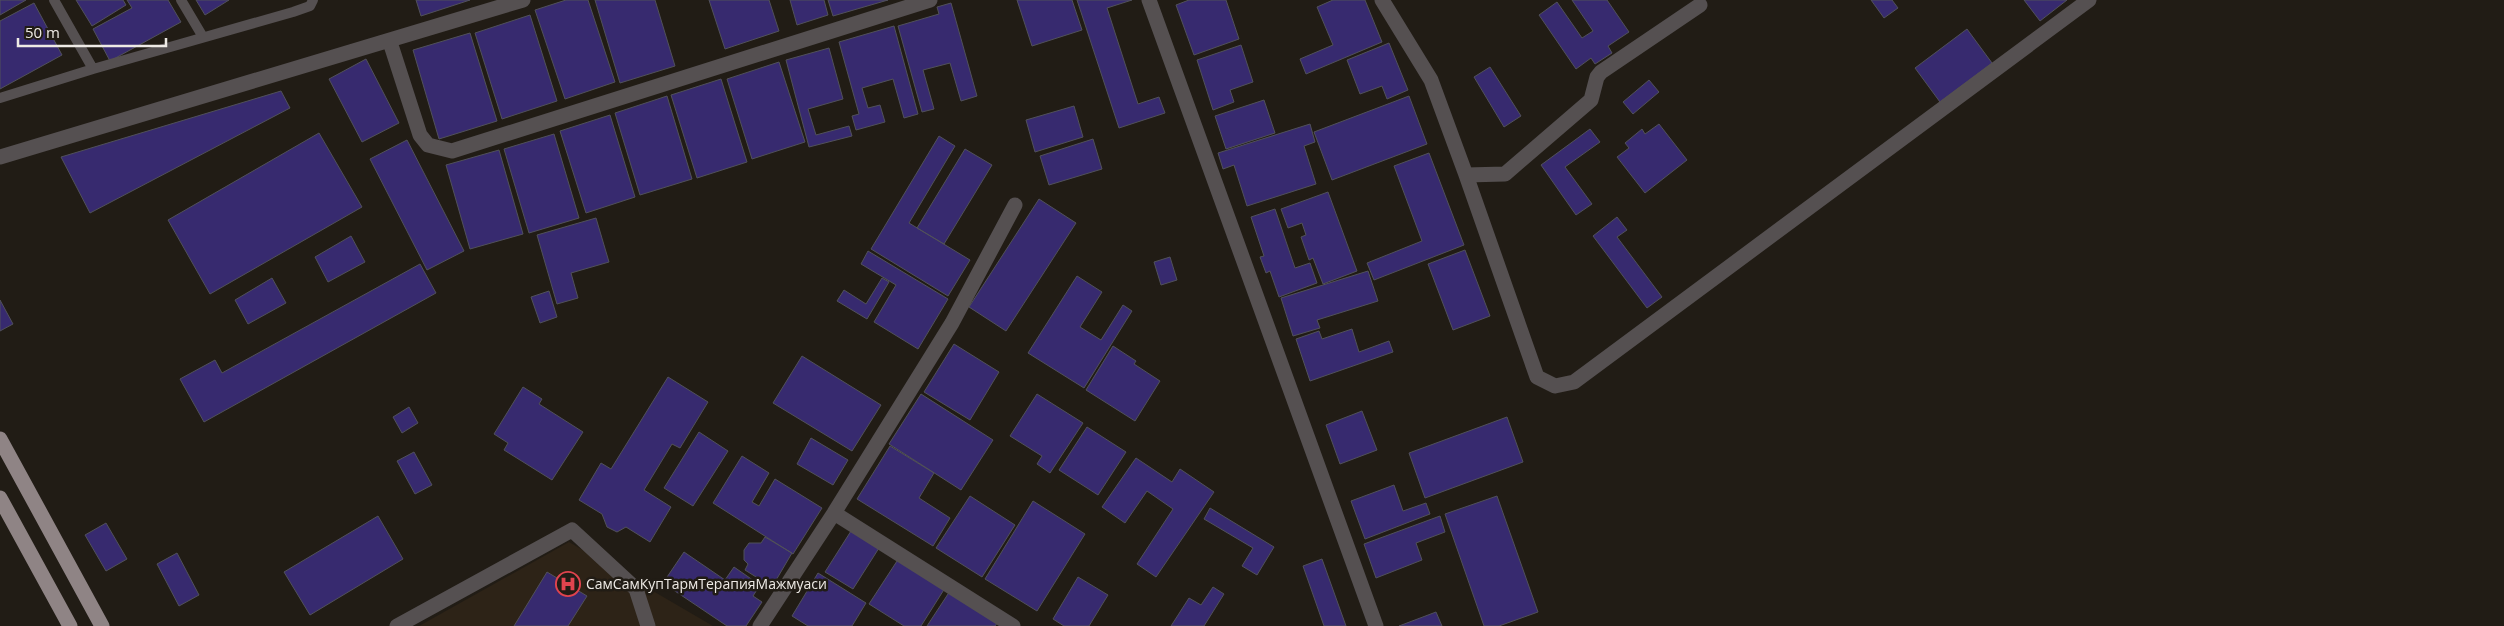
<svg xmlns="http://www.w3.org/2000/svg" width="2504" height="626" viewBox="0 0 2504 626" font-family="'Open Sans',sans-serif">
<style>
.built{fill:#2d2317}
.building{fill:#372a6f;stroke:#51515a}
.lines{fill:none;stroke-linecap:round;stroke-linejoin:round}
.lane{stroke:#555051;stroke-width:10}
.street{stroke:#555051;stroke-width:15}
.primary{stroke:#8f8485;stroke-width:15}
.labels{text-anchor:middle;stroke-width:5;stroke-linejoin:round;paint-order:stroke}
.poi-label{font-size:14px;fill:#eeeae5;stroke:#211c15;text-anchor:start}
</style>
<rect width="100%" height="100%" fill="#211c15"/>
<path class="built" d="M569 542 713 626H419Z"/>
<path class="building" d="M0 0H26L0 15Z
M76 0H123L126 5 92 26Z
M127 0H168L181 22 110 61 93 29 132 8Z
M196 0H229L205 15Z
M416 0H470L421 16Z
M566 0H588L615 82 565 99 535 10Z
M595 0H655L675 66 620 83Z
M709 0H769L779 31 725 49Z
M790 0H824L828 15 797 25Z
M828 0H888L833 16Z
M1017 0H1072L1082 30 1032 46Z
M1077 0H1132L1107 8 1138 104 1159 97 1165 113 1119 128Z
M1189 0H1226L1239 39 1194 55 1176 5Z
M1333 0H1365L1382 42 1306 74 1300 59 1333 45 1317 7Z
M1572 0H1607L1629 32 1608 46 1612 53 1595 64 1591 58 1576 69 1539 15 1557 2 1582 38 1593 31Z
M1871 0H1892L1898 8 1884 18Z
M2024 0H2067L2040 21Z
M34 3 62 55 0 89V21Z
M951 3 977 96 961 101 950 63 923 70 934 109 922 112 898 26 939 14 937 7Z
M530 15 557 101 502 119 475 33Z
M894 26 918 114 904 118 893 79 862 88 868 108 880 105 885 122 856 130 852 116 859 114 839 42Z
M1967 29 1992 63 1940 102 1915 68Z
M470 33 497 121 439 139 413 50Z
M1389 43 1408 90 1387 99 1382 86 1360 94 1347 60Z
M1241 45 1253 82 1230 90 1234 102 1213 110 1197 60Z
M829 48 843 99 808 109 816 135 849 126 852 136 809 147 786 60Z
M366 59 399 123 362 142 329 79Z
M779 62 805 142 752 159 727 79Z
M1490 67 1521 116 1504 127 1474 77Z
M721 79 747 162 697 178 671 95Z
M1649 80 1659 92 1633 114 1623 102Z
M281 91 290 108 90 213 61 157Z
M667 96 692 179 640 195 615 113Z
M1409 96 1427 144 1332 180 1314 132Z
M1264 100 1275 133 1226 149 1215 116Z
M1074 106 1083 137 1035 152 1026 120Z
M610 115 635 197 586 213 560 131Z
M1310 124 1315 142 1304 146 1316 184 1247 206 1234 165 1223 169 1218 153Z
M1659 124 1687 160 1645 193 1617 157 1629 148 1625 143 1642 129 1645 134Z
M1590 129 1600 142 1565 167 1592 204 1576 215 1541 165Z
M319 133 362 207 210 294 168 220Z
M554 134 579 218 529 233 504 149Z
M939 136 955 146 909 223 970 260 948 296 871 249Z
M1093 139 1102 169 1049 185 1040 156Z
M407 140 464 251 427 270 370 159Z
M965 149 992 165 944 244 917 228Z
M499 150 523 234 470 249 446 165Z
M1429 153 1464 245 1374 280 1367 263 1422 241 1394 166Z
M1328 192 1357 271 1323 284 1313 258 1309 260 1301 237 1306 235 1302 223 1288 228 1281 209Z
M1039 199 1076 223 1006 331 969 307Z
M1275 209 1295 268 1310 263 1317 283 1279 297 1270 271 1266 273 1260 257 1264 256 1251 217Z
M1617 217 1627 230 1617 237 1662 297 1647 308 1593 236Z
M596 218 609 262 571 273 578 298 557 304 537 235Z
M351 236 365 262 328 282 315 257Z
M1465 250 1490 316 1453 330 1428 264Z
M868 251 948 299 918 349 874 322 896 285 861 264Z
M1170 257 1177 280 1161 285 1154 262Z
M420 264 436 293 204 422 180 379 215 360 222 373Z
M1368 271 1378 301 1317 320 1320 328 1293 336 1281 298Z
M1077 276 1102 292 1080 327 1101 340 1123 305 1132 311 1084 388 1028 353Z
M272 278 286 303 248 324 235 300Z
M882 278 889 282 867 319 837 301 844 290 866 304Z
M549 291 557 317 540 323 531 297Z
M0 300 13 324 0 331Z
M1352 329 1359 352 1389 341 1393 352 1310 381 1296 339 1319 331 1322 339Z
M954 344 999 372 970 420 924 392Z
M1113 346 1136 361 1134 364 1160 381 1135 421 1086 390Z
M802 356 881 405 852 451 773 403Z
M668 377 708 402 680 448 672 444 644 490 671 507 650 542 626 527 617 532 607 527 602 514 579 500 601 463 611 469Z
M523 387 542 399 539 404 583 432 552 480 504 450 508 443 494 434Z
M921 394 993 440 961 490 889 444Z
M1037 394 1083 423 1050 473 1037 464 1042 456 1010 436Z
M409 407 418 423 402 433 393 417Z
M1362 411 1377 450 1340 464 1326 425Z
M1507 417 1523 462 1425 498 1409 453Z
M1087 427 1126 452 1098 495 1059 470Z
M699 432 728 451 693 506 664 488Z
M811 438 848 460 833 485 797 464Z
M890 446 934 473 919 498 950 518 933 546 857 499Z
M414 452 432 485 415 494 397 461Z
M742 456 769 473 752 502 759 506 775 479 822 508 793 554 713 503Z
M1136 458 1172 482 1180 469 1214 492 1156 577 1137 564 1173 509 1147 491 1125 523 1102 507Z
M1394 485 1403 511 1426 503 1430 514 1365 539 1351 501Z
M970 496 1015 525 982 577 936 548Z
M1497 496 1538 612 1499 626H1484L1445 514Z
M1033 501 1085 534 1037 611 985 579Z
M1210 508 1274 547 1257 575 1242 566 1253 548 1204 519Z
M378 516 403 559 310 615 284 572Z
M1440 516 1445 532 1416 543 1422 560 1376 578 1364 544Z
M106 523 127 559 106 571 85 535Z
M851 531 879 548 853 589 825 572Z
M765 537 792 553 772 587 745 570 748 564 744 560V550L749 543H761Z
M684 552 725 580 734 567 760 585 753 596 762 602 746 626H727L663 583Z
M177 553 199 595 179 606 157 564Z
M899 558 945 588 921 626H904L869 604Z
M1322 559 1346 626H1324L1303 566Z
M547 572 587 596 568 626H514Z
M818 573 866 603 852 626H808L792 616Z
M1078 577 1108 595 1089 626H1064L1053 619Z
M1213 587 1224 594 1204 626H1171L1189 598 1201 605Z
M950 591 998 622 995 626H927Z
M1436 612 1442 626H1399Z"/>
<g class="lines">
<path class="lane" d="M54 0 93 69
M181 0 203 37
M0 98 93 69 293 12 310 6 313 0"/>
<path class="street" d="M1149 0 1376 626
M1382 0 1431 80 1466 175 1537 377 1555 386 1574 382 2089 0
M390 42 420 135 428 145 452 151 930 0
M0 157 523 0
M1466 175 1505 174 1591 100 1597 77 1601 72 1700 5
M834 513 1013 626
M397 626 572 530 636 589 648 626
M760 626 834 513 952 323 1015 205"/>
<path class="primary" d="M0 439 102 626
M0 498 70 626"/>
</g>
<defs>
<symbol id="hospital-ring" viewBox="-11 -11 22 22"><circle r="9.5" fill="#211c15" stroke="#e0444e" stroke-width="1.5"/><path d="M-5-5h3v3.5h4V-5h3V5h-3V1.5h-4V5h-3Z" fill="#e0444e"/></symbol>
</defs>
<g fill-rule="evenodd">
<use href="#hospital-ring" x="554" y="570" width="28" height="28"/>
</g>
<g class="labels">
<g class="poi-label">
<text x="586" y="589">СамСамКупТармТерапияМажмуаси</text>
</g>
</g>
<path d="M18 38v8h148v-8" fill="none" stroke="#eeeae5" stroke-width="2.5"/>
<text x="25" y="38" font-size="15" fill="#eeeae5" stroke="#211c15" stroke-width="4" paint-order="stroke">50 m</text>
</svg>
